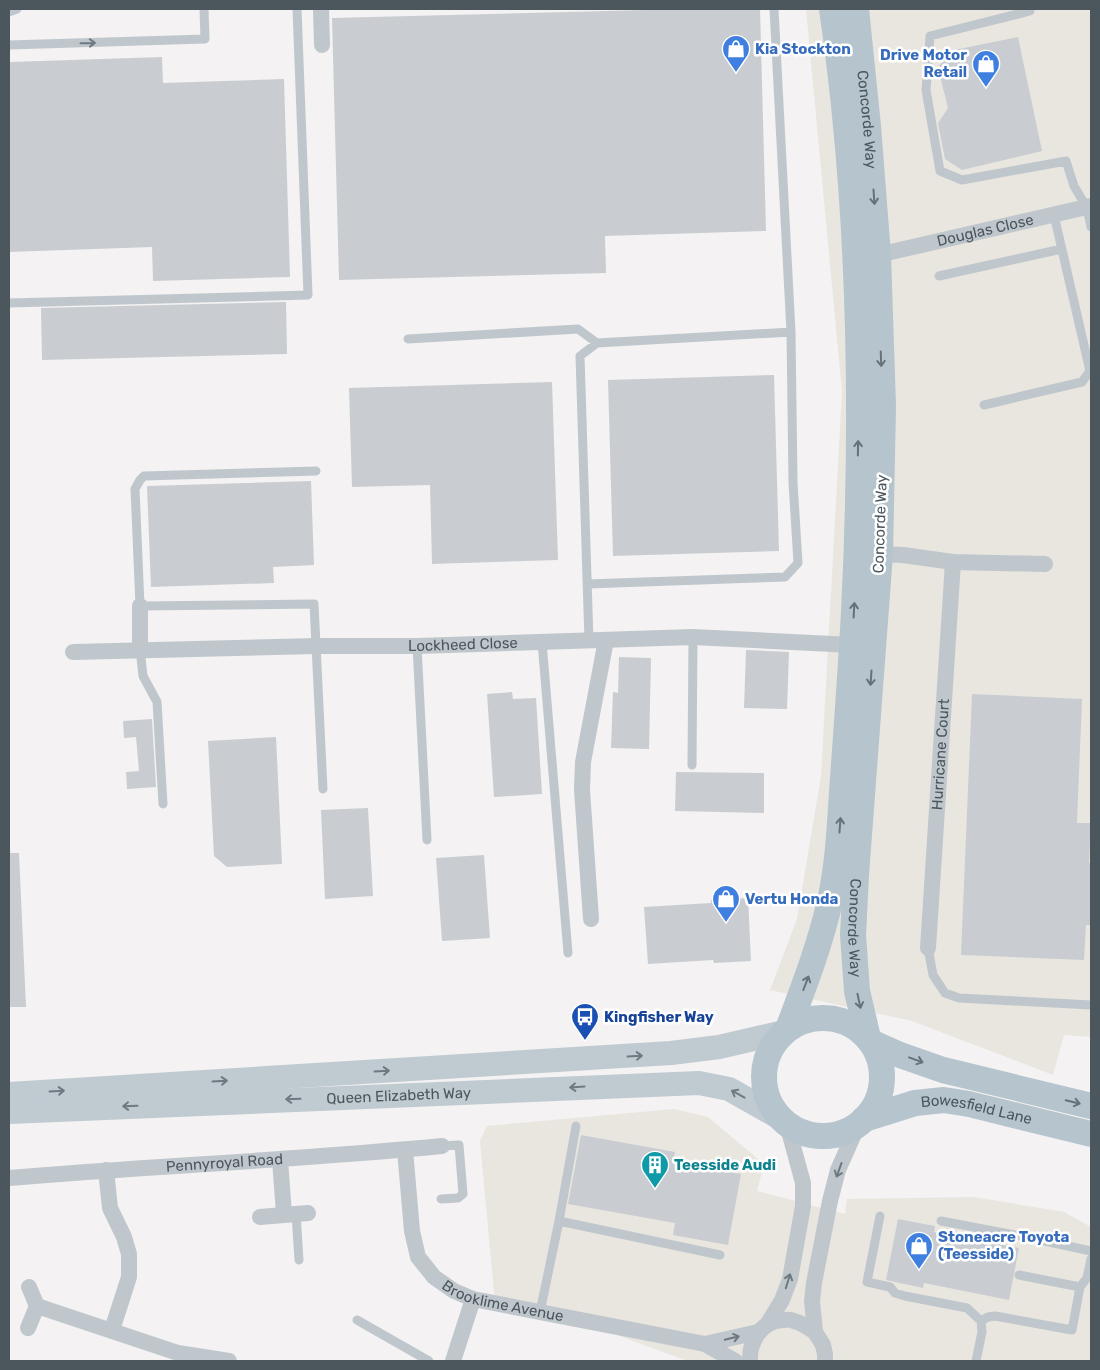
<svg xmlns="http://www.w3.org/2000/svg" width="1100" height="1370" viewBox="0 0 1100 1370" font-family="Rubik,sans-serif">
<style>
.commercial{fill:#e9e6e0}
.building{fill:#c9cdd1}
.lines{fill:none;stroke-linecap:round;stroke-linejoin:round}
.lane{stroke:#bfc7cd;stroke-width:9}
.street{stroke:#bfc7cd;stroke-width:16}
.secondary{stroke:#c0cad1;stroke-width:24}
.primary{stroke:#b5c4cd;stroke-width:26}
.oneway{stroke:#6e797f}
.oneway2{stroke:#667279}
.oneway3{stroke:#6e7a80}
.labels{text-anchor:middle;stroke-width:5;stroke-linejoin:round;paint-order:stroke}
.shop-label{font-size:15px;font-weight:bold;fill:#366cbe;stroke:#fff;text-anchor:start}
.street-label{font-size:15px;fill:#4b575d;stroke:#fff}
.transit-label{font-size:15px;font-weight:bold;fill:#164399;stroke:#fff;text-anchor:start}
.culture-label{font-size:15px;font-weight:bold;fill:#0d838f;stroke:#fff;text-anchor:start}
</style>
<rect width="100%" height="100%" fill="#f4f2f2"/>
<path class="commercial" d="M806 9H1091V1037L1064 1035 1053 1075 912 1021 770 990 797 919 821 776 842 392Z
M674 1109 708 1117 764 1164 757 1191 845 1214 847 1199 974 1197 1064 1212 1091 1227V1361H688L576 1320 495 1303 480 1141 487 1126Z"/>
<path class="building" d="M685 9H760L766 231 605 236 606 273 339 280 332 18Z
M1018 37 1042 151 962 170 945 159 938 123 948 108 938 68 949 51Z
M162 57 163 83 284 79 290 277 153 281 152 247 9 252 10 62Z
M286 302 287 354 42 360 41 308Z
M774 375 779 551 613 556 608 380Z
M552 382 558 560 432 564 430 485 352 487 349 388Z
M311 481 314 565 273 567 274 583 151 587 147 486Z
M746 650 789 652 787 709 744 708Z
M619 657 651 658 649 749 611 748 613 692 618 693Z
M512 692 513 699 536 698 542 794 494 797 487 694Z
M972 694 1082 699 1077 823H1091L1089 863H1091V925H1086L1084 960 961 955Z
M152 719 156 787 127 789 126 772 139 771 136 737 124 738 123 721Z
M276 737 282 864 227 867 214 856 208 741Z
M676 772 764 773V813L675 811Z
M368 808 373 896 325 899 321 810Z
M9 853H19L26 1007H9Z
M484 855 490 938 442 941 436 858Z
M748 898 751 961 714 963 713 960 648 964 644 907 711 903V900Z
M581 1135 675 1152 673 1162 741 1174 728 1245 673 1235 675 1223 568 1204Z
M898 1219 935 1226 934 1232 1019 1248 1009 1300 924 1283 923 1288 886 1280Z"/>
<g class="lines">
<path class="lane" d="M1030 11 930 36 926 90 940 171 962 180 1066 161 1074 186 1087 208 1091 227
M9 12 17 9
M9 45 205 39 204 9
M939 276 1062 249
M9 303 308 295 297 9
M408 339 578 329 597 343
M984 405 1082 382 1090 371 1054 215
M316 471 144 476 140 480 135 489 140 606 314 604 323 789
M587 584 785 577 798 563 793 482 791 332
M589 641 580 356 597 343 791 332 774 9
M542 642 568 953
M417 646 427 840
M140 649 143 676 157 702 163 804
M692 765 693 637
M928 948 933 975 945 993 959 998 1091 1005
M441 1199 458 1198 463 1194 459 1145 442 1146
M296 1214 299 1260
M880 1216 867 1282 890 1287 895 1293 905 1296 967 1308 981 1321
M559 1221 720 1255
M941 1221 1026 1237 1091 1251
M1019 1275 1080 1287
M540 1312 559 1221 576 1126
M357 1320 429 1361
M976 1361 982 1332 981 1321 988 1317 995 1316 1072 1330 1080 1287 1087 1278 1091 1259"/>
<g class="street">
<path d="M321 9 322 45"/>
<path id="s1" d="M878 255 1091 206"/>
<path d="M880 554 903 555 953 562 1045 564"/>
<path d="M140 606V649"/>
<path id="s2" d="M73 652 317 646H417L693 637 852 645"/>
<path d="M591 919 582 790 583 762 606 640"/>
<path id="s3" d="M928 948 953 562"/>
<path id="s4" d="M405 1150 412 1231 418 1257 434 1277 454 1291 473 1299 705 1344"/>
<path d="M280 1160 284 1214"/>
<path d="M106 1170 110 1208 124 1237 129 1254V1277L112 1330"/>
<path id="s5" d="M9 1178C153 1166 298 1160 442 1146"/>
<path d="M260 1217 308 1213"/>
<path d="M29 1287 37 1306 178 1353 229 1361"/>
<path d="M767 1325 782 1300 790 1279 803 1206V1183L787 1124"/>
<path d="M28 1328 37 1306"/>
<path d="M453 1361 473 1299"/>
<path d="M735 1361 705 1344 758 1332"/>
<path d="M750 1361C749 1342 761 1321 783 1320 787 1320 791 1319 794 1321 802 1323 809 1328 815 1332"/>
<path d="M825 1361V1354L823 1345 815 1332 812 1301 814 1283 830 1201 838 1170 858 1125"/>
</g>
<g class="secondary">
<path d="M9 1094 671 1053 719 1047 784 1032"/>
<path id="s6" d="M9 1112 699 1083 729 1089 780 1118"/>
</g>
<g class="primary">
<path id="s7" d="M856 9 868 126 878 255 883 406 880 554 856 875 853 935 857 991 868 1038"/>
<circle cx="823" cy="1077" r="59"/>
<path d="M788 1029C804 986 820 945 830 901 839 861 840 818 843 778 847 723 851 668 854 612 864 412 861 208 832 9"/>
<path d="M871 1042 900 1055 943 1070 1091 1106"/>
<path id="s8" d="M864 1119 915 1103 944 1100 969 1104 1091 1134"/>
</g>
</g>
<defs><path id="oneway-shaft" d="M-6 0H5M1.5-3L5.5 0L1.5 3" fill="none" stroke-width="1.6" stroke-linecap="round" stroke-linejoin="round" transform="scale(1.25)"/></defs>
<g class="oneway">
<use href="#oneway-shaft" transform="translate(88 43) rotate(-1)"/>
<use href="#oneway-shaft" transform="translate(839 1170) rotate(110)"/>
<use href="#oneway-shaft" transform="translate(788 1281) rotate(-73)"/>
<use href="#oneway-shaft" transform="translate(732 1338) rotate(-13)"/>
</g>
<g class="oneway2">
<use href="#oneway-shaft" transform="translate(874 197) rotate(86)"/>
<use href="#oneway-shaft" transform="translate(881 359) rotate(88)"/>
<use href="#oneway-shaft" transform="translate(858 448) rotate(-89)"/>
<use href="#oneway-shaft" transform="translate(854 610) rotate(-87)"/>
<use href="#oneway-shaft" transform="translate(871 678) rotate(94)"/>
<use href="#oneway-shaft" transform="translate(840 825) rotate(-86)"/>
<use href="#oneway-shaft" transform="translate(806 983) rotate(-69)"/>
<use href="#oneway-shaft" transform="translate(859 1001) rotate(78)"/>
<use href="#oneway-shaft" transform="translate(916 1060) rotate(20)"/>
<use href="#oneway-shaft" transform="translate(1073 1102) rotate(14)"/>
</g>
<g class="oneway3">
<use href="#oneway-shaft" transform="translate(635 1056) rotate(-3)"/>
<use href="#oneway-shaft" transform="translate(382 1071) rotate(-3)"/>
<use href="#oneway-shaft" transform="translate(220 1081) rotate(-3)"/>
<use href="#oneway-shaft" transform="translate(577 1087) rotate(176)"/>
<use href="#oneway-shaft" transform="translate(57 1091) rotate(-3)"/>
<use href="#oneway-shaft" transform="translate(738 1094) rotate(-151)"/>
<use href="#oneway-shaft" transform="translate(293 1099) rotate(178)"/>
<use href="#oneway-shaft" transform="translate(130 1106) rotate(178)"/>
</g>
<defs>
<symbol id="shop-pin" viewBox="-11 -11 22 30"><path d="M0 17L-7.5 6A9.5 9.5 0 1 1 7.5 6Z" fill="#3f7fe0" stroke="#fff"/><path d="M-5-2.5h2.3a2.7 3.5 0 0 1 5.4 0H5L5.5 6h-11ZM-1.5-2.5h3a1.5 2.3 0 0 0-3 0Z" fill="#fff"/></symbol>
<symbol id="bus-pin" viewBox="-11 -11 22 30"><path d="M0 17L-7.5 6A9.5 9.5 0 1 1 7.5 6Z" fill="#1a4fb4" stroke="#fff"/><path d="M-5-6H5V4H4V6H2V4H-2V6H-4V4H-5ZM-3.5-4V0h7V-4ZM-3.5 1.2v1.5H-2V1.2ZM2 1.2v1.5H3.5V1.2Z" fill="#fff"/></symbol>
<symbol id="building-pin" viewBox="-11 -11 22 30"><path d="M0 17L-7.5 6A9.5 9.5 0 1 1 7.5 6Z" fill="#0f9aa8" stroke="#fff"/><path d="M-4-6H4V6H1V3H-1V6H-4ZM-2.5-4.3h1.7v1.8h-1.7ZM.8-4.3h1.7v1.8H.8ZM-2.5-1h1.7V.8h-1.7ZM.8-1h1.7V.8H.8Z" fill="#fff"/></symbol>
</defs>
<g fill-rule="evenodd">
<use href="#shop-pin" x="720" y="33" width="32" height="43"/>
<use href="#shop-pin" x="970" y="48" width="32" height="43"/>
<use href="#shop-pin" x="710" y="883" width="32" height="43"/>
<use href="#bus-pin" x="569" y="1001" width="32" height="43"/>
<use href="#building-pin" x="639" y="1149" width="32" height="43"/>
<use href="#shop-pin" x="903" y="1230" width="32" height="43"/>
</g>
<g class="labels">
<g class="shop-label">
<text x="755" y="54">Kia Stockton</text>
<text x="967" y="60" text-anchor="end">Drive Motor<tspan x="967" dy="17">Retail</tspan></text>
<text x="745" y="904">Vertu Honda</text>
<text x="938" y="1242">Stoneacre Toyota<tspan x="938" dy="17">(Teesside)</tspan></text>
</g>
<g class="street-label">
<text dy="5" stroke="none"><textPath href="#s7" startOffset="111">Concorde Way</textPath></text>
<text dy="5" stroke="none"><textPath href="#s1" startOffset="110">Douglas Close</textPath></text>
<text transform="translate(880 524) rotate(-88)" y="5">Concorde Way</text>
<text dy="5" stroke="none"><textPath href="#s2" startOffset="390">Lockheed Close</textPath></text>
<text dy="5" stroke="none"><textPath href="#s3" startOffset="194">Hurricane Court</textPath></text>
<text dy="5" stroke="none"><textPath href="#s7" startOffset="921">Concorde Way</textPath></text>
<text dy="5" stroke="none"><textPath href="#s6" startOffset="390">Queen Elizabeth Way</textPath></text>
<text dy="5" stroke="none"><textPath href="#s8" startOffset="116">Bowesfield Lane</textPath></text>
<text dy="5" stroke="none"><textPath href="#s5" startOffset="216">Pennyroyal Road</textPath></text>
<text dy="5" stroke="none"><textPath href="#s4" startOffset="208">Brooklime Avenue</textPath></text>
</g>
<g class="transit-label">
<text x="604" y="1022">Kingfisher Way</text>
</g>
<g class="culture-label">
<text x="674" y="1170">Teesside Audi</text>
</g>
</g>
<rect width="1100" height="1370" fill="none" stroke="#4b575d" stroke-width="20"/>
</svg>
